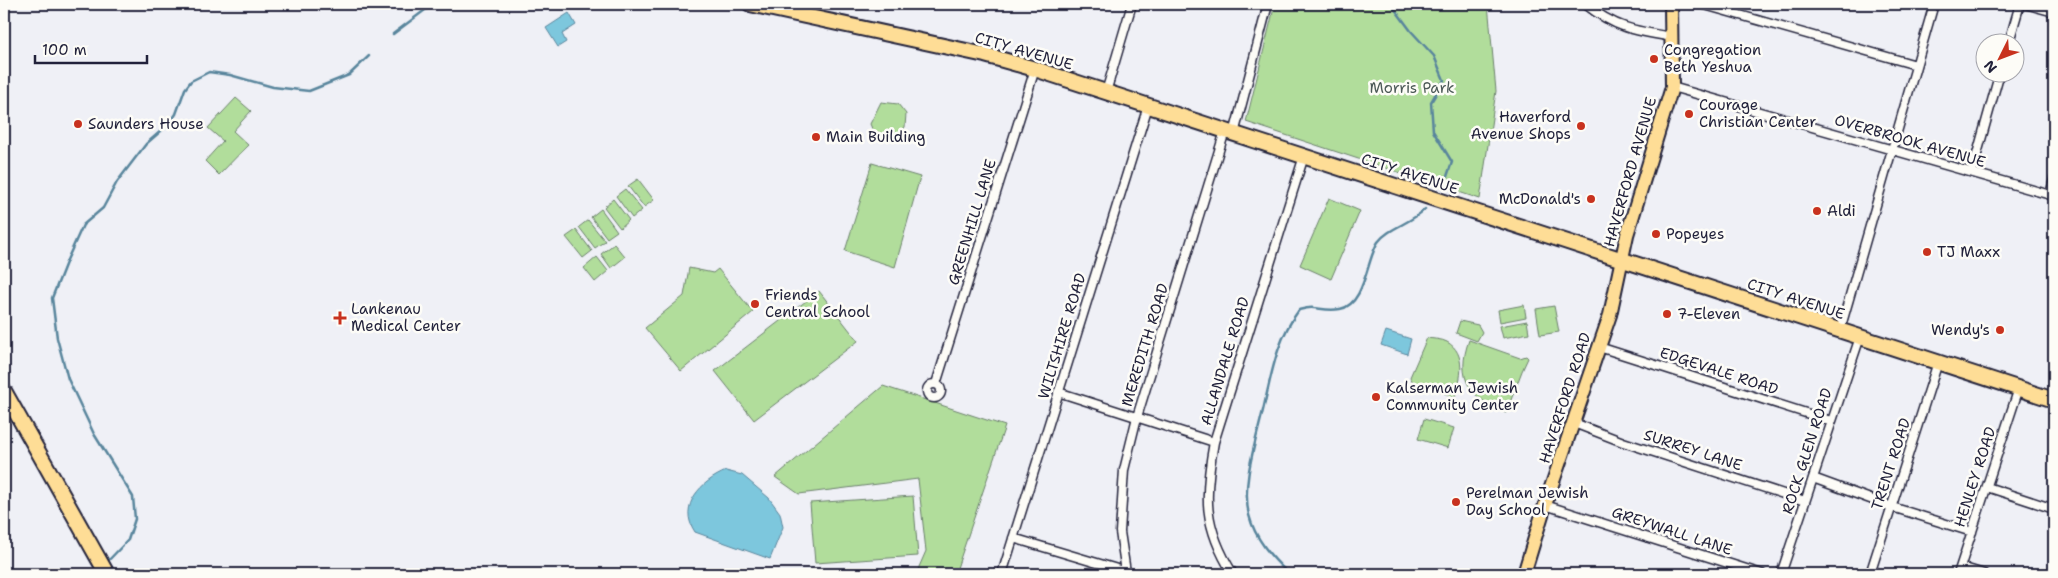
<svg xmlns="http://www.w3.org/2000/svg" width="2058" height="578" viewBox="0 0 2058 578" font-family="'Shantell Sans',sans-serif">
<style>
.green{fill:#b1dd9b;stroke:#6a806b}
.water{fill:#7dc7dd;stroke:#59859c}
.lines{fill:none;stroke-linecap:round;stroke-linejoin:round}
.stream{stroke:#59859c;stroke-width:2.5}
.street-casing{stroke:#22223b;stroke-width:11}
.primary-casing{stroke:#22223b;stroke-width:16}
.highway-casing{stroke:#22223b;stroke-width:18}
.street{stroke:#fdfcf7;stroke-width:8}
.primary{stroke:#fedd96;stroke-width:12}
.highway{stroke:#fedd96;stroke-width:14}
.poi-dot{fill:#c8321e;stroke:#fdfcf7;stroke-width:2}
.labels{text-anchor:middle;stroke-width:5;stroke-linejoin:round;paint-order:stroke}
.poi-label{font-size:15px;fill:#22223b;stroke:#fdfcf7;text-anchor:start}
.street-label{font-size:15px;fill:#22223b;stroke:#fdfcf7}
.park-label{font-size:15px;fill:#4d5a58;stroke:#fdfcf7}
</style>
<rect width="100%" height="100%" fill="#eff0f6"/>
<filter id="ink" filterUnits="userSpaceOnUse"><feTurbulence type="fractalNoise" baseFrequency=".02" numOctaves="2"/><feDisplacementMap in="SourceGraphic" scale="10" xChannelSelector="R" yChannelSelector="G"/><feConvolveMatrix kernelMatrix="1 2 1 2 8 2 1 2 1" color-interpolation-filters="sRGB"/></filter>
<g filter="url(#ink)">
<path class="green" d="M1275 4H1488L1496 91 1480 199 1246 122Z
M236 98 251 111 233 131 248 145 219 175 205 161 223 141 208 128Z
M881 102 898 104 906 114 905 127 896 138 873 131 870 124Z
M872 163 920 177 895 267 845 251Z
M638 179 654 200 644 207 628 186Z
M625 189 642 210 632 218 616 196Z
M1329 198 1360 211 1331 279 1300 265Z
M613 199 629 220 620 228 604 207Z
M601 209 617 231 607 238 591 217Z
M588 220 605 241 595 248 579 227Z
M576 230 592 251 583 258 566 237Z
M614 244 625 257 611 268 601 254Z
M597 257 608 271 595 282 584 268Z
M689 268 713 273 718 269 753 312 681 371 645 328 684 296Z
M819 291 858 341 754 420 715 371Z
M1524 305 1526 317 1500 322 1498 310Z
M1554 306 1559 332 1540 335 1536 309Z
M1460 321 1478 325 1482 332 1477 341 1456 333Z
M1527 321 1529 333 1503 338 1500 326Z
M1427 338C1433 339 1442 339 1447 342 1467 353 1461 379 1455 397L1413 382 1410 377Z
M1469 340 1520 358 1526 356 1528 358 1522 371 1506 413C1470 398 1455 379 1469 340Z
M883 386 1005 426 955 574H916L926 551 918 479 799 494 775 477Z
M1424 419 1454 428 1448 448 1418 439Z
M913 496 918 556 815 563 810 503Z"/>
<path class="water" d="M569 13 576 25 562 34 566 42 558 47 546 28Z
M1386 331 1411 339 1407 354 1381 345Z
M726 471 742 475 769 498 780 513 783 527 770 559 695 532C677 505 702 481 726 471Z"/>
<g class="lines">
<path class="stream" d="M1394 4V8L1411 31 1434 56 1444 80 1431 102 1433 131 1452 162 1443 188
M393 34 433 4
M107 562 128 540 135 519 133 497 94 434 68 379 57 338 52 298 67 260 83 225 103 208 117 182 146 144 169 124 176 114 185 89 191 81 209 72 230 75 273 87 309 91 349 75 369 56
M93 574 99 568
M1289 574C1272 558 1255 539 1249 515 1241 483 1257 438 1264 406 1272 372 1277 339 1299 310 1303 309 1309 307 1314 308 1323 309 1330 311 1340 309 1365 305 1367 258 1378 242 1388 228 1412 223 1425 209"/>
<defs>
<path id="street" d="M1585 4C1615 28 1635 31 1672 37
M1701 4 1916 65
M2025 4 2054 12
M2009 42 2020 4
M1672 87 2054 196
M1106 92 1132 4
M1234 134 1268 4
M1972 172 2000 72
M2050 195 2054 179
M1840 330 1934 4
M1599 347 1831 421
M927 391a7 7 0 1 1 14 0a7 7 0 1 1-14 0Z
M936 384 1035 69
M1058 392 1214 442
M1574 423 1623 442 1805 501
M1813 478 1892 507 1972 532
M1987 487 2054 509
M1545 505 1762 574
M1013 538 1134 574
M1961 567 1984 574
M1126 572 1120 532 1124 470 1137 417 1225 131
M1002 574 1148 106
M1233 574C1203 526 1204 496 1214 442L1304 156
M1781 574 1860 337
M1870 574 1938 362
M1958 574 2019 388"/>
<path id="primary" d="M1524 574 1545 505 1610 315 1627 235 1672 87 1671 4"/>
<path id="highway" d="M750 4 985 55 1035 69 2054 400
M4 391 107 574"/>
</defs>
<use href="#street" class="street-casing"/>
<use href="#primary" class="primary-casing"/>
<use href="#highway" class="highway-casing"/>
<use href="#street" class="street"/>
<use href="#primary" class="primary"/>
<use href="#highway" class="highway"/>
</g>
</g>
<g class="poi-dot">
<circle cx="1654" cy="59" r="5"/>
<circle cx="1689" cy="114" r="5"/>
<circle cx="78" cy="124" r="5"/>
<circle cx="1581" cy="126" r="5"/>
<circle cx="816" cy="137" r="5"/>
<circle cx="1591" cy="199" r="5"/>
<circle cx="1817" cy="211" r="5"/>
<circle cx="1656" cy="234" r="5"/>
<circle cx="1927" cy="252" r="5"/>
<circle cx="755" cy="304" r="5"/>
<circle cx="1667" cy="314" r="5"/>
<path d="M337.5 310.5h5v5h5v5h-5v5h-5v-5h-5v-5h5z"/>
<circle cx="2000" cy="330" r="5"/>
<circle cx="1376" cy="397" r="5"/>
<circle cx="1456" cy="502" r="5"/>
</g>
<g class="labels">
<g class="poi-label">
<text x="1664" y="55">Congregation<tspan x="1664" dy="17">Beth Yeshua</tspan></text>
<text x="1699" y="110">Courage<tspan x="1699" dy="17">Christian Center</tspan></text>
<text x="1571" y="122" text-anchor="end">Haverford<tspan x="1571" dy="17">Avenue Shops</tspan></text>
<text x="88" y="129">Saunders House</text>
<text x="826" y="142">Main Building</text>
<text x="1581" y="204" text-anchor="end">McDonald's</text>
<text x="1827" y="216">Aldi</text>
<text x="1666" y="239">Popeyes</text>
<text x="1937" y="257">TJ Maxx</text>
<text x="765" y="300">Friends<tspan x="765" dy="17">Central School</tspan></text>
<text x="351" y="314">Lankenau<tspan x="351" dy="17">Medical Center</tspan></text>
<text x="1677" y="319">7-Eleven</text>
<text x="1990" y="335" text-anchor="end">Wendy's</text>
<text x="1386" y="393">Kalserman Jewish<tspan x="1386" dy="17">Community Center</tspan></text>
<text x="1466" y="498">Perelman Jewish<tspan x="1466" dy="17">Day School</tspan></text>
</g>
<g class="street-label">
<text transform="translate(1024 51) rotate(16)" y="5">CITY AVENUE</text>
<text transform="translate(1910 141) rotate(16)" y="5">OVERBROOK AVENUE</text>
<text transform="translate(1630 172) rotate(-74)" y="5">HAVERFORD AVENUE</text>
<text transform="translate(1410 174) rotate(18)" y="5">CITY AVENUE</text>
<text transform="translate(972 222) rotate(-73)" y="5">GREENHILL LANE</text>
<text transform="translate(1796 299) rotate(18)" y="5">CITY AVENUE</text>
<text transform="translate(1062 336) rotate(-73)" y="5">WILTSHIRE ROAD</text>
<text transform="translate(1145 345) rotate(-73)" y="5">MEREDITH ROAD</text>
<text transform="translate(1225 361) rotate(-73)" y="5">ALLANDALE ROAD</text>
<text transform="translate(1719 371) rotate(18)" y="5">EDGEVALE ROAD</text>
<text transform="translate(1565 398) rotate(-72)" y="5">HAVERFORD ROAD</text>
<text transform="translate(1693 450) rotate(18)" y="5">SURREY LANE</text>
<text transform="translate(1807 451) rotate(-72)" y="5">ROCK GLEN ROAD</text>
<text transform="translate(1891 464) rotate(-72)" y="5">TRENT ROAD</text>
<text transform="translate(1975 477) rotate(-72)" y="5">HENLEY ROAD</text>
<text transform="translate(1672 531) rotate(18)" y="5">GREYWALL LANE</text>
</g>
<g class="park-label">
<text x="1412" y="93">Morris Park</text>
</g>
</g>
<rect width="2058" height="578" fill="none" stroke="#fdfcf7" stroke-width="20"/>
<rect x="10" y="10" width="2038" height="558" fill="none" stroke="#22223b" stroke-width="2" filter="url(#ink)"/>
<g transform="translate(2000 58) rotate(228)"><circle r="24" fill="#fdfcf7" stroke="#a5a5ac"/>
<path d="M0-4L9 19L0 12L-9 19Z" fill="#c8321e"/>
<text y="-8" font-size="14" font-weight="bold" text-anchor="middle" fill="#22223b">N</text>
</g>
<path d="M35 55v8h112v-8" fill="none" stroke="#22223b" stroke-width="2.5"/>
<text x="42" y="55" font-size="15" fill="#22223b" stroke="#fdfcf7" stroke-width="4" paint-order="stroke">100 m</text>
</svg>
